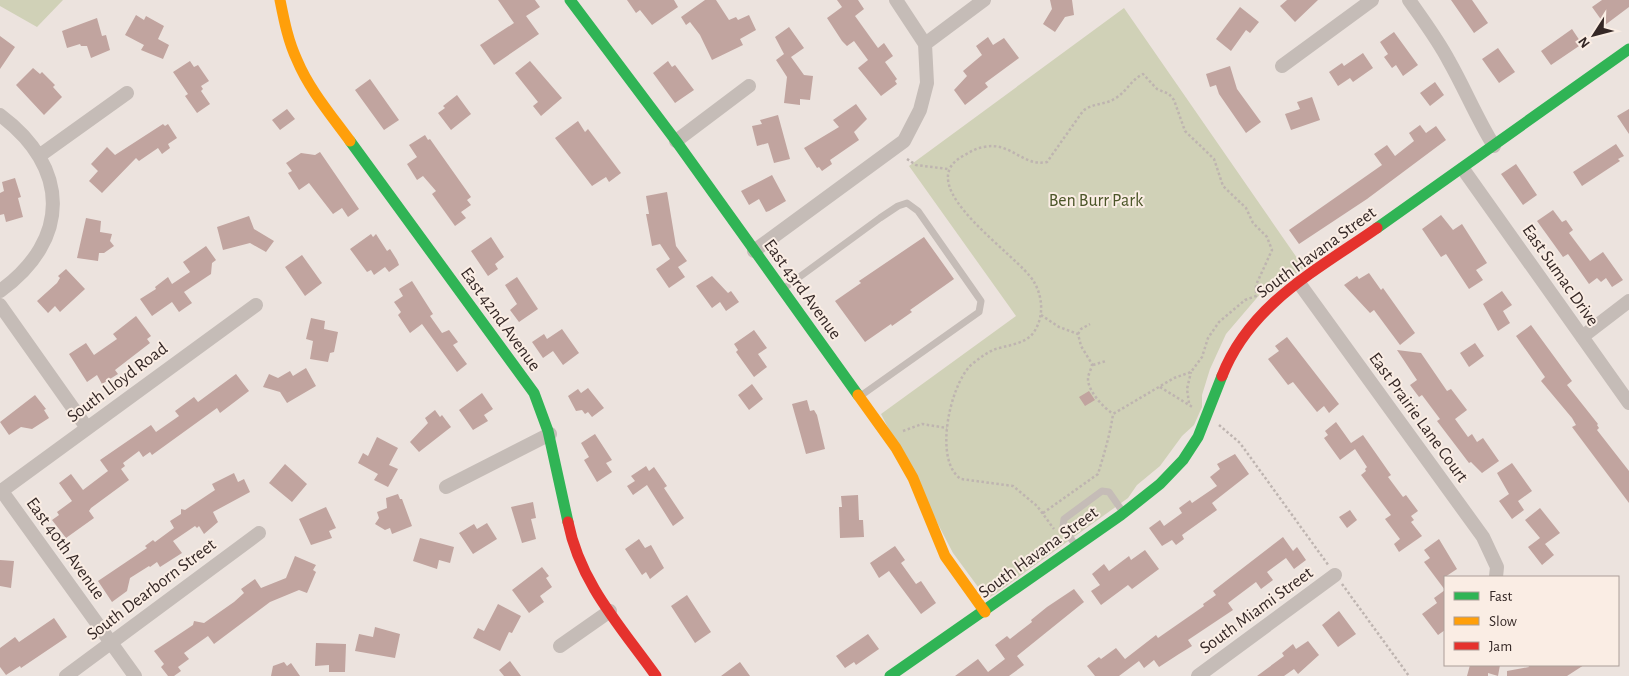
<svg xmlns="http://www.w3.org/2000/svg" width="1629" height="676" viewBox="0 0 1629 676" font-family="'Alegreya Sans',sans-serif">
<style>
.green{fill:#d0d1b7}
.building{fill:#c1a49f}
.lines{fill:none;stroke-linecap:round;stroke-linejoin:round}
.path{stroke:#beb4b0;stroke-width:2.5;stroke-dasharray:2.5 2.5;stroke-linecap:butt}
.lane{stroke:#c5bcb7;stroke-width:7}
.street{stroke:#c5bcb7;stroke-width:14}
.fast{stroke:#30b455;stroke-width:11}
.slow{stroke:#ff9f0a;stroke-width:11}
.jam{stroke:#e5322d;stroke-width:11}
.labels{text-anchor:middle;stroke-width:4;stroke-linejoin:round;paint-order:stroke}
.park-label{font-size:18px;fill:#4b5528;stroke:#faede4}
.street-label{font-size:18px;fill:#352826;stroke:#faede4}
</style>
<rect width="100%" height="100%" fill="#ece3de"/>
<path class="green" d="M0 0H63L37 27 0 6Z
M1124 8 1304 268 1274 288 1261 293 1226 334 1210 369 1202 395V407L1194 425 1182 436 1160 466 1137 485 1128 498 995 594 990 597 984 595 953 553 881 414 1016 316 909 166Z"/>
<path class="building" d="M498 0H535L540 7 526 16 539 34 494 65 480 45 514 23Z
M627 0H674L678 7 652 25 640 10 636 13Z
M705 0H716L729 20 736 17 738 20 749 15 756 30 740 39 743 45 712 60 700 35 690 22 686 25 681 17Z
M837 0H858L864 9 855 16 878 48 884 43 893 56 885 62 897 79 895 81 897 84 881 96 858 68 868 60 854 41 847 46 842 41 827 18 842 7Z
M1050 0H1072L1074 15 1065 17 1055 32 1043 24 1052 9Z
M1287 0H1318L1295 22 1280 6Z
M1451 0H1472L1488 23 1474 33Z
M1602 0H1629V7L1605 25 1592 7Z
M1240 7 1259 22 1250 33 1246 30 1231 51 1216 39Z
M136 15 144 20 146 16 164 26 158 39 169 45 163 59 141 50 144 45 125 35Z
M97 18 102 36 106 35 110 50 91 58 87 46H81L80 44 67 48 62 31Z
M789 27 804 48 791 57 804 75 813 76 810 100 800 99V105L784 103 787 77 776 60 784 54 775 37Z
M1572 29 1582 44 1551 65 1541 51Z
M1394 32 1418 65 1403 76 1396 65 1392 68 1384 57 1388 54 1380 42Z
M0 36 15 47 0 69Z
M988 37 993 45 1004 38 1019 58 985 83 988 87 965 105 954 90 967 76 963 71 982 55 976 46Z
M1498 48 1515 72 1499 83 1482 59Z
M1363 53 1373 68 1353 82 1350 78 1338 86 1329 72 1342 63 1344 66Z
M190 61 194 67 198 65 209 81 201 86 203 89 201 91 210 104 197 113 185 96 188 94 173 72Z
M530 61 562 98 541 116 533 106 538 102 515 73Z
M668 61 672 67 675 65 694 90 675 103 653 73Z
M1230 66 1237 89 1261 122 1246 133 1219 94 1216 85 1210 87 1206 74Z
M33 68 40 74 42 72 55 85 53 87 62 97 44 115 16 85Z
M370 79 399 120 384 130 355 90Z
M1435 82 1444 95 1430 106 1420 93Z
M457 95 471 114 451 130 438 113 445 108 443 106Z
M1312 97 1320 120 1291 130 1285 114 1300 109 1297 102Z
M856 104 867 119 854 132 859 140 830 160 832 164 822 171 819 167 817 168 804 148 839 127 833 120Z
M287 109 295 119 280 130 272 120Z
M1629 109V134L1617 116Z
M778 115 790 159 774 163 768 143 757 146 752 126 762 124 760 120Z
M578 121 585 132 588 129 621 173 609 182 606 177 592 186 555 138Z
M163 124 165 126 168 124 177 138 168 144 170 148 162 154 158 148 139 161 136 158 102 193 89 181 98 171 91 164 107 147 115 155Z
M1420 125 1426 133 1436 126 1446 140 1367 199 1299 244 1289 230 1382 165 1374 154 1387 145 1395 156 1414 141 1409 133Z
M425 135 428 140 430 139 471 197 467 200 471 205 461 212 466 218 455 226 432 194 436 191 423 176 417 180 407 164 417 157 409 145Z
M1616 144 1624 156 1618 159 1620 161 1582 186 1573 172Z
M320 152 359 209 348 217 342 208 333 214 309 183 299 190 288 173 292 171 286 163 301 153 315 155Z
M1516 164 1537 195 1523 205 1501 174Z
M772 175 786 201 769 211 766 212 759 199 749 205 741 191Z
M15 178 21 197 18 198 23 217 6 222 4 214 0 215V193L4 191 2 182Z
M667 192 676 246 687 261 678 267 685 277 669 288 656 269 670 259 660 244 652 246 646 214H649L646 196Z
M1553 210 1562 222 1566 220 1573 230 1569 233 1590 261 1603 252 1623 280 1612 287 1606 278 1601 282 1597 278 1589 284 1568 254 1563 257 1537 221Z
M1441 215 1453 230 1462 224 1487 263 1476 270 1483 280 1469 289 1446 254 1441 257 1422 229Z
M249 216 254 229 274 241 266 252 250 243 223 250 217 227Z
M86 218 101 221 100 232 112 234 110 241 114 246 104 253H99L98 261 77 258Z
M371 234 373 237 376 234 387 251 390 249 397 260 399 265 389 272 385 267 374 275 371 270 367 272 350 249Z
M491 237 504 257 495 264 498 269 488 276 471 251Z
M924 237 954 279 910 310 912 312 892 326 891 324 865 342 835 301 861 283 859 281Z
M206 246 216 260 212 263 211 274 184 292 192 303 179 312 172 302 152 316 140 299 156 289 155 287 168 277 172 284 190 272 183 262Z
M302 255 322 283 305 296 285 267Z
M66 269 85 289 60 312 55 306 48 313 37 301 57 283 60 278 58 276Z
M1369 273 1381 290 1383 288 1415 333 1400 345 1374 310 1370 313 1344 285 1357 276 1359 279Z
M712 276 728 293 731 291 739 302 726 311 720 302 712 308 696 286Z
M517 277 538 309 519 322 510 310 517 304 505 285Z
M412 281 433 314 430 316 442 333 449 330 458 342 453 345 467 364 457 372 422 324 410 333 398 315 401 312 394 302 403 296 399 289Z
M1502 291 1512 305 1503 311 1510 323 1498 331 1483 304Z
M136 316 151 336 147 339 150 343 115 370 118 374 102 384 97 375 87 382 69 354 86 343 94 355 117 339 113 334Z
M311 318 325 321 324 329 338 332 334 352 330 353 328 362 310 359 313 341 306 339Z
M1531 325 1572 381 1567 385 1598 424 1597 425 1599 428 1597 430 1629 471V503L1572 427 1576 425 1572 418 1541 381 1545 377 1516 336Z
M562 329 579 353 563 365 553 351 543 358 532 342 544 334 547 339Z
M754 330 767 348 758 354 767 367 754 377 736 352 738 350 734 344Z
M1287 337 1339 404 1329 413 1324 406 1317 412 1293 382 1288 385 1268 359 1279 351 1275 346Z
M1475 343 1484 356 1469 367 1460 353Z
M1397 350 1421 353 1447 391 1451 389 1467 410 1455 419 1468 437 1472 434 1477 442 1483 438 1499 461 1482 473 1471 462 1469 463 1437 421 1440 419 1422 395 1419 397 1410 385 1417 380Z
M306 368 316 386 287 403 280 392 263 387 269 374 278 378 290 371 293 376Z
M236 374 249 391 220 413 217 408 152 455 150 452 143 457 139 451 123 463 125 466 121 469 129 480 91 508 89 511 94 518 66 538 52 520 59 515 57 512 72 501 59 483 71 474 83 490 108 471 100 460 151 425 156 432 179 416 175 411 194 397 198 402Z
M752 384 763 399 749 410 738 395Z
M588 388 604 408 592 417 588 412 585 414 582 410 576 411 568 396 578 389 581 393Z
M1089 391 1095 400 1085 406 1079 397Z
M482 393 493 409 484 415 488 421 473 430 459 410Z
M35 395 46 409 44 410 49 418 32 429 21 427 9 435 0 422Z
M807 400 810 411 814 410 817 415 825 449 806 454 792 404Z
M435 410 440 417 442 415 451 427 419 452 410 442 428 423 425 418Z
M1336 422 1351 443 1363 435 1391 475 1388 477 1403 497 1406 495 1418 511 1411 516 1414 520 1411 522 1422 536 1399 552 1394 544 1400 539 1385 519 1391 515 1361 475 1366 471 1365 469 1367 467 1355 449 1340 460 1324 438 1328 435 1325 431Z
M595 434 612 460 606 463 612 472 597 482 584 460 589 457 581 443Z
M377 437 398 448 389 465 398 469 388 487 374 480 378 474 358 463 363 453 368 456Z
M1235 454 1249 474 1212 503 1217 510 1182 535 1184 539 1176 545 1172 540 1162 546 1149 528 1160 520 1164 526 1182 513 1179 508 1190 500 1192 503 1217 486 1210 477 1220 469 1217 464Z
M1512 463 1532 491 1518 501 1524 510 1512 519 1499 501 1509 494 1497 473Z
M285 464 307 484 292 502 269 483Z
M646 466 649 471 654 467 667 486 664 488 684 518 673 526 647 485 633 495 627 486 635 481 631 476Z
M234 473 238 482 244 479 250 492 213 512 218 522 204 534 199 526 197 528 195 526 173 541 182 553 160 567 157 562 150 567 149 566 130 578 127 591 112 602 98 581 147 548 145 546 153 540 155 542 174 528 170 521 181 514V509L185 510 215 490 212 484Z
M398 494 400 499H402L412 526 392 534 390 528 385 530 375 524 379 518 377 512 387 508 386 498Z
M858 495 859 520H863L864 537 840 538 839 507H842L841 496Z
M533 502 536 518 531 519 536 539 522 543 511 507Z
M326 507 336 528 329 531 332 538 311 545 299 519Z
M1540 508 1560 533 1545 544 1554 555 1542 565 1528 547 1540 538 1525 520Z
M1350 510 1357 520 1347 528 1339 517Z
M487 523 497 539 473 554 459 533 474 524 477 529Z
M1283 537 1293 551 1297 547 1306 560 1294 569 1286 558 1267 572 1273 580 1261 589 1256 582 1228 603 1233 610 1188 640 1192 646 1179 654 1159 667 1154 660 1144 668 1139 661 1119 676H1095L1087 666 1099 657 1101 659 1116 648 1125 659 1156 635 1158 638 1204 606 1203 604 1216 595 1213 591Z
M420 538 454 547 450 563 439 560 437 569 413 561Z
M639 539 645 548 651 545 664 568 650 579 646 572 642 575 625 549Z
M1439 539 1457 569 1445 577V630L1438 635 1422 614 1437 603 1434 598 1445 590 1424 562 1430 558 1424 550Z
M895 546 905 560 901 563 916 584 921 581 936 603 921 614 889 571 879 578 870 563Z
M1145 550 1159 569 1132 589 1128 585 1101 605 1091 591 1100 585 1092 574 1104 564 1109 571 1129 556 1131 560Z
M295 556 316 565 313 570 316 572 307 593 299 590 270 602 214 644 208 636 184 653 189 659 178 667 181 671 174 676H168L161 667 164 664 154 651 193 625 194 621 204 623 234 602 244 593 241 589 255 579 261 588 286 578Z
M0 560 14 561 11 588 0 586Z
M542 567 549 576 546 578 552 587 540 596 544 602 529 613 512 590Z
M1074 589 1084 602 1017 656 1024 665 1009 676H955L978 659 988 672 1005 659 995 645 1007 636 1010 639 1032 622 1031 620 1047 607Z
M687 595 711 632 695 643 671 606Z
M498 604 521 616 512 633 509 632 500 651 473 638 478 628 484 631Z
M1339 611 1356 634 1338 647 1322 625Z
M54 618 67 637 21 668 20 666 6 675 0 667V648L15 637 19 642Z
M375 627 400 634 395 658 355 651 359 634 373 637Z
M868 634 879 649 856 665 854 662 845 668 836 656Z
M1308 641 1319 655 1298 674 1294 669 1284 676H1257L1284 656 1282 653 1293 644 1296 649Z
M316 643 346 644 345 672H329V665L315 666Z
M510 661 521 676H504L499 670Z
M284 662 287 666 291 663 300 676H271L273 666Z
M740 662 750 676H721Z
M1470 665H1500L1498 676 1488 673V676H1467Z
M1528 665H1584L1567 676H1507V671L1529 667Z"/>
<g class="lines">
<path class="path" d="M907 159 916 165 948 169
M1041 315 1059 327 1078 334 1081 346 1092 364C1092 368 1088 374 1088 379 1088 391 1103 407 1113 414
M1078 334 1081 329 1090 324
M1093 365 1106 361
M1160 387 1194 408
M1189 403 1187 389 1191 372
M1219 425 1240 443 1329 566
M903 431 922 424 947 428
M1043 513 1098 474C1104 454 1110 435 1113 414L1174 378 1191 372 1202 357 1208 338 1219 322 1245 300 1256 296V285L1272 250 1267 237 1253 223 1246 208 1223 186 1214 159 1185 131 1174 100 1169 94 1157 89 1143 74C1131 80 1127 91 1116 98 1106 105 1092 103 1083 111L1047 162C1022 167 1011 141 984 147 976 148 970 152 963 156 908 186 1020 256 1034 282 1043 297 1044 317 1034 332 1025 345 1006 345 993 350 985 354 978 359 971 365 950 385 933 461 961 479L1013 486 1037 506 1054 529
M1342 584 1409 676"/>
<path class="lane" d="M783 289 880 218 898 206 907 203 918 211 981 301 979 312 859 397
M1076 546 1063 527 1064 519 1102 491 1109 492 1123 512"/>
<path class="street" d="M1409 0C1423 20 1438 40 1449 61 1465 89 1477 119 1494 146
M925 44 984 0
M1282 66 1372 0
M0 115C70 167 71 240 0 291
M676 141 749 86
M39 156 127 93
M1463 169 1629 403
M754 251 904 141 920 110 927 83 925 44 896 0
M1299 283 1483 537 1497 567 1496 577
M0 305 87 428
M1582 337 1629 301
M446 487 550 434
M1 490 135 676
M0 492 256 305
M560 646 610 611
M66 676 259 533
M1198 676 1335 575"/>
<path class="fast" d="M570 0 676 141 858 395
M350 141 534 393 548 431 568 522
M1377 228 1629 49
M890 676 1121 515 1160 484 1183 460 1198 437 1222 376"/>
<path class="slow" d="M280 0C284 20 288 41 297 60 309 89 331 115 350 141
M858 395 896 448 913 478 945 556 985 612"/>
<path class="jam" d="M1222 376C1250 304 1317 270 1377 228
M568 522C580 583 621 627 656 676"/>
</g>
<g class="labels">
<g class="park-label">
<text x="1096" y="206">Ben Burr Park</text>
</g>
<g class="street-label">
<text transform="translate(1316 252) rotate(-36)" y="6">South Havana Street</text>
<text transform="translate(1561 275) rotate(55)" y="6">East Sumac Drive</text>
<text transform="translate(803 289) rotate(54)" y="6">East 43rd Avenue</text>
<text transform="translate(501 319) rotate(54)" y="6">East 42nd Avenue</text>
<text transform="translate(117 382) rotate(-37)" y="6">South Lloyd Road</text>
<text transform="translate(1419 417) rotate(54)" y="6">East Prairie Lane Court</text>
<text transform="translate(66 548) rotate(54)" y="6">East 40th Avenue</text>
<text transform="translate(1038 552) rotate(-36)" y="6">South Havana Street</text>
<text transform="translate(151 589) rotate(-37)" y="6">South Dearborn Street</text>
<text transform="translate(1256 610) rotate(-36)" y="6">South Miami Street</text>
</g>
</g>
<rect x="1444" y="576" width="175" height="90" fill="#faede4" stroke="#ab9e98"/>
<rect x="1454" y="592" width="25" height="8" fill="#30b455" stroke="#ab9e98"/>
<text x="1489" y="601" font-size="15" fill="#352826">Fast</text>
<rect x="1454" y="617" width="25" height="8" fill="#ff9f0a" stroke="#ab9e98"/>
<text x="1489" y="626" font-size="15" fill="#352826">Slow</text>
<rect x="1454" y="642" width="25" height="8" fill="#e5322d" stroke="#ab9e98"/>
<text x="1489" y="651" font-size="15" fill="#352826">Jam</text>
<g transform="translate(1594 35) rotate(234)" stroke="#faede4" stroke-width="4" paint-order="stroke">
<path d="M0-4L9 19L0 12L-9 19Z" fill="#352826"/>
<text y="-8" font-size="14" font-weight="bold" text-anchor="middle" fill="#352826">N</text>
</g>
</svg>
